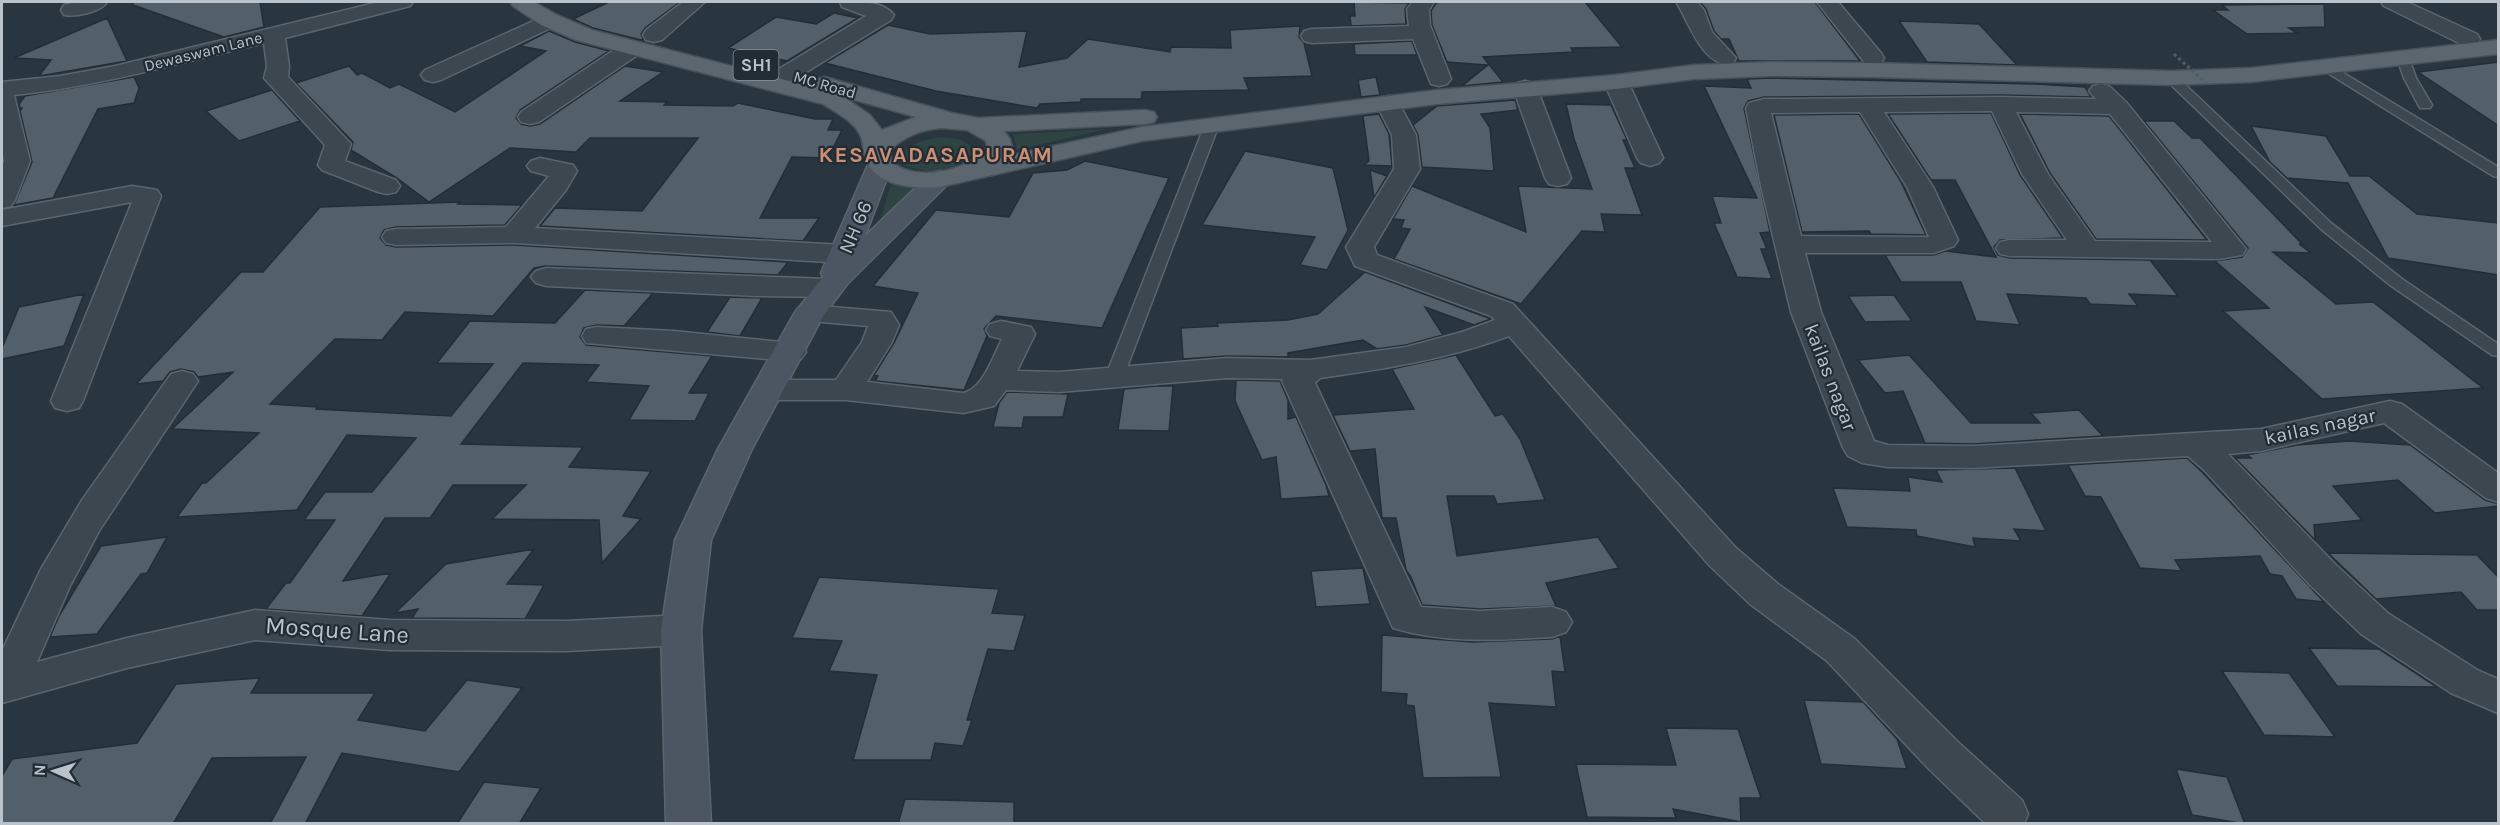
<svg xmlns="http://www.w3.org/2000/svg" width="2500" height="825" viewBox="0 0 2500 825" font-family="Karla,sans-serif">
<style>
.green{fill:#2e4442}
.building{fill:#53606a;stroke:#242e37;stroke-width:1.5}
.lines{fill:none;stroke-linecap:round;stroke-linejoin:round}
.service-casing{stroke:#5b656d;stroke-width:3}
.minor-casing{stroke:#5b656d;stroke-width:3}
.secondary-casing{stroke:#5b656d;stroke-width:3}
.primary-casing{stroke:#475059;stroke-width:3}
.service{fill:#3d474f;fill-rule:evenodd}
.minor{fill:#3d474f;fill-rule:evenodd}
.secondary{fill:#4b5662;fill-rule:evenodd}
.primary{fill:#5b666f;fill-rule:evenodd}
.path-bridge{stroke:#4d6060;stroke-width:3;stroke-dasharray:3 3;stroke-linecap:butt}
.labels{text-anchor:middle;stroke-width:4.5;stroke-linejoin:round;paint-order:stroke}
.far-street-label{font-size:16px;fill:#bac2ca;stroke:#222c35}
.shield{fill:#222c35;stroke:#8c959d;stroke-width:1.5}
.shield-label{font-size:18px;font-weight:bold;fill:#bac2ca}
.street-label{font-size:20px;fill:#bac2ca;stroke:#222c35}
.far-district-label{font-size:22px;font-weight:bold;letter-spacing:1.5px;fill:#cb8f73;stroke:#222c35}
.near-street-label{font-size:24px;fill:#bac2ca;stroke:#222c35}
</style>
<rect width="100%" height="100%" fill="#29353f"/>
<path class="green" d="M1107 129 1017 150 1013 134Z
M942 137 959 139 970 145 972 154C955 175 925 176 902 163L901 154C913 142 926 139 942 137Z
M891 184 922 186 880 222Z"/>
<path class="building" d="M134 2H260L264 27 224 37 133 5Z
M609 2H680L645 28 641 34 643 39 641 40 593 28 573 19Z
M1354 2 1409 3 1405 9 1406 24 1351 26 1350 16H1355Z
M1440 2H1585L1622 47 1571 48 1573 52 1483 57 1503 82 1462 86 1488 65 1447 62 1432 25 1431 11 1436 3Z
M1700 2H1815L1860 61H1739L1729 39H1721L1714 31 1706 9Z
M2324 4 2325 27 2289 28 2297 33 2247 34 2213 10H2228L2222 5Z
M834 13 858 18 787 61 728 48 776 17 816 24Z
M107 18 127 61 39 76 51 60 14 58Z
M1899 21 1979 24 2017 65 1927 62Z
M888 25 930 34 1027 31 1019 67 1067 58 1088 39 1170 52 1171 47 1231 48 1230 30 1300 26 1299 37 1304 43 1312 76 1244 78 1249 90 1142 92 1141 99H1081V102L1040 104 1037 108 936 91 825 63Z
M549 31 575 42 609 51 520 110 516 118 521 124 530 126 540 124 625 66 663 72 620 101 667 102 664 105 733 106 738 103 815 119H833L828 130H842L828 158 792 157 760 218H819L803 241 540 226 555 208 642 211 698 138H590L576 152 510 148 429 202 397 178 351 150 353 142 296 83 349 66 357 75 362 73 390 88 399 84 455 112 546 51 520 46Z
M1412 41 1417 55H1355L1354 44Z
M2499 62V126L2418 72Z
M134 77 139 88 134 103 98 109 53 198 14 205 32 162 20 111 22 108H20L19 104 25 96Z
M1376 77 1380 95 1361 97 1358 80Z
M1771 78 2035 84 2085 87 2091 97 2000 95 1764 97 1748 101 1744 108 1770 232 1760 233 1767 249H1761L1772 279 1737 277 1714 223H1721L1712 196 1757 198 1704 86 1751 88 1747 79Z
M272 90 300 121 239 141 206 111Z
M1515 100 1518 110 1481 114 1490 128 1494 171 1422 167 1418 135 1413 125 1437 106Z
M1566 104 1611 105 1627 140H1623L1635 168H1625L1642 215 1601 214 1605 232 1582 231 1521 304 1394 259 1410 229 1401 228 1404 220 1393 219 1412 186 1526 232 1518 186 1592 189 1574 139Z
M1991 113 2020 175 2063 238 2000 240 1994 247 1998 255 2010 258 2150 260 2178 296 2129 294 2138 306 2090 304 2086 298 2007 294 2020 325 1976 321 1961 282H1901L1885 255H1934L1945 251 1996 257 1955 180H1931L1888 114Z
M1379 114 1389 134 1392 166 1364 165 1369 161 1363 116Z
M1859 114 1900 180 1926 235 1871 234 1869 231 1802 232 1774 115Z
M2020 114 2109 116 2207 240 2096 239 2050 173Z
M2144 121H2174L2192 138H2200L2303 245 2299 244 2311 253 2273 252 2336 304 2373 302 2483 388 2322 399 2223 311 2269 308 2215 261 2242 257 2248 248Z
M2251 126 2326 136 2350 176H2369L2417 214 2499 223V275L2388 258 2348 183 2287 178 2270 162Z
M1245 151 1333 168 1348 230 1327 270 1300 265 1315 237 1202 225Z
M1085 161 1169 178 1102 328 996 316 984 329 987 336 964 390 875 381 878 376 874 375 894 343 918 293 873 286 936 210 1009 217 1033 173 1067 170Z
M1370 170 1387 176 1374 198Z
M460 202 458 204 522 205 505 225 396 227 384 230 380 238 386 245 396 247 514 245 788 262 778 275 545 266 534 268 493 316 405 312 382 340 335 339 270 404 318 407 316 409 451 416 493 364 437 363 470 321 555 323 585 290 653 293 624 326 597 325 584 328 580 337 586 345 712 356 689 393H709L695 421 629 420 649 386 586 382 599 365 523 363 461 444 583 447 569 467 651 471 623 516 641 519 602 563 599 520 492 519 526 485H453L430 518H385L343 581 391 573 362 616 266 609 286 583H290L335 520H304L325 492H372L416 438 347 435 297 510 177 517 202 483H206L259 433 172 429 233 372 198 377 194 372 181 369 170 372 163 381 136 384 241 272H263L320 207Z
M1365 272 1491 319 1474 325 1425 307 1443 335 1406 345 1377 349 1363 340 1288 353V357L1227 356 1183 359 1181 328 1218 326 1217 323 1288 320 1318 314Z
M84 294 64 346 2 359V348L19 307Z
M1894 295 1912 321 1865 322 1848 296Z
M730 297 762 298 740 336 707 332Z
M1456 355 1495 416 1503 414 1520 439 1545 500 1497 504 1494 496H1447L1457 556 1598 537 1619 568 1546 583 1556 606 1480 609 1422 605 1411 577 1406 570 1396 518H1382L1375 449 1350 451 1333 415 1414 409 1392 369Z
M1909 355 1971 423H2040L2031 413 2079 410 2103 436 1973 444 1925 443 1903 391 1885 393 1858 360Z
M1236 380 1280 381 1288 400V419L1296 417 1326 485 1329 496 1281 499 1276 457 1262 460 1235 401Z
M1156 386H1173L1169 431 1118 430 1124 389Z
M1007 392 1068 394 1063 417H1024L1022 428 993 427 999 403Z
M2349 441 2410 445 2485 500 2499 504V506L2435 513 2398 480 2333 486 2362 520 2314 525 2315 540 2235 458H2251L2247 455 2297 445Z
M2187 458 2202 472 2324 602 2296 599 2282 576 2270 574 2260 556 2175 560 2182 571 2140 568 2101 497 2085 496 2068 465Z
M2015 468 2046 531 2014 529 2021 541 1973 538 1975 547 1917 536 1916 530 1847 527 1833 488 1910 491 1908 477 1942 482 1936 470Z
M167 537 147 573 141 574 97 634 50 637 59 616 101 546Z
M534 549 507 584 544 585 525 619 412 618 418 609 395 613 446 564Z
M2328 553 2477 555 2499 578V610H2477L2461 592 2376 599Z
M1363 568 1370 604 1316 607 1311 571Z
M819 577 999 589 992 613 1025 615 1014 651 988 649 967 720H972L963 746 935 743 931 760H853L877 675 829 671 842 641 792 638Z
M1382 635 1472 642 1552 639 1560 636 1565 672 1552 671 1556 707 1489 703 1501 777 1423 778 1414 706 1406 705 1407 694 1381 692Z
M2309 648 2379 649 2437 687 2337 686Z
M2222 671 2289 673 2335 737 2264 735Z
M260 678 251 693H375L358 720 425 731 467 680 522 688 459 772 342 753 305 824H270L306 757 212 758 173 824H2V776L12 759 137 743 176 684Z
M1804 700 1863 702 1897 739 1907 769 1821 764Z
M1666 728 1738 729 1761 798H1740L1741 822 1673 809 1676 818 1587 817 1576 764 1676 765Z
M2176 769 2227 777 2245 824 2192 815Z
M484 782 541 788 519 824H457Z
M905 799 1014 802V824H898Z"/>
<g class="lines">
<defs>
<path id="service" d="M2403 54 2409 58 2416 78 2432 105 2430 108H2420L2404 78 2397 58Z
M2327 63 2498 167V177L2493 176 2323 70 2321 67 2323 64Z
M2171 74 2175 75 2331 223 2402 279 2498 344V356L2492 355 2390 285 2321 229 2167 81 2165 78 2167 75Z
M1211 123 1218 127 1123 378 1120 382H1108L1105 378 1204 127Z"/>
<path id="minor" d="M77 2H107C101 12 76 17 64 15L61 10 64 5Z
M379 2H413L410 6 285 38 289 66 288 77 351 144 345 161 396 180 400 186 396 192 387 194 378 192 322 170 318 165 325 145 264 78 267 66 264 43C181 63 100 86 14 95L30 161 15 200 11 206 2 208V168L4 161 2 148V82L60 76 115 66Z
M683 2H705L662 40 654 42 646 40 643 35 646 30Z
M840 2C856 2 883 0 894 15L891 20 795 79 787 81 779 79 775 74 779 69 866 16 842 7Z
M1413 2H1434L1429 10 1430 25 1451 79 1447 84 1439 86 1431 84 1413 39 1312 43 1304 41 1301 36 1304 31 1312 29 1409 26 1407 9Z
M1676 2H1697L1704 10 1712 32 1736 58 1733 63C1703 70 1689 21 1676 2Z
M1817 2H1838L1881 53 1884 58 1881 63 1873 65 1865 63Z
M2381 2H2407L2477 34 2480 39 2477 44 2469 46 2461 44 2384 6Z
M549 14 557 15 560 20 557 25 441 80 433 82 425 80 421 75 425 70Z
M631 42 639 44 642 49 639 54 539 122 530 124 521 122 518 117 521 112 623 44Z
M1616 75 1624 77 1628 82 1663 158 1659 163 1650 166 1641 163 1637 158 1604 82 1608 77Z
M1525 81 1533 83 1537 88 1571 178 1567 184 1558 186 1549 184 1545 178 1513 88 1517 83Z
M2101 84 2109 86 2126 102 2246 249 2242 255 2219 259 2010 256 2000 254 1996 248 2000 242 2010 240H2067L2022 174 1992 111 1884 112 1933 187 1958 240 1954 246 1934 253H1805L1821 312 1874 441 1888 445 1973 446 2261 429 2390 401 2402 404 2498 473V502L2486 498 2384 423 2261 451 2228 454 2336 565 2389 614 2479 671 2498 679V713L2451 693 2361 634 2310 585 2204 470 2188 456 1973 468 1888 467 1862 463 1848 456 1843 448 1791 312 1761 186 1746 108 1749 103 1764 99 2000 97 2096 99 2089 91 2093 86ZM1860 112 1907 187 1929 237 1801 236 1771 113ZM2016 112 2110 114 2212 242 2095 241 2048 174Z
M1388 96 1396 98 1416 135 1420 169 1374 247 1377 255 1513 304 1736 548 1778 584 1855 639 1959 743 2022 800 2028 814 2024 824H1986L1929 769 1827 661 1750 604 1710 566 1509 336C1448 359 1384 369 1320 378L1315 383 1421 607 1480 611 1552 607 1566 612 1572 622 1566 632 1552 637C1498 640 1446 644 1393 628L1282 381 1283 379 1227 378 1059 392 1006 390 994 406 963 413 846 400H768L757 397 752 390 757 383 768 380H836L862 342 868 326 798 320 794 314 798 308 809 305 891 312 899 325 892 342 867 382 963 393C983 389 993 356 1002 339L990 336 986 330 990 324 1001 321 1031 327 1035 334 1017 371 1059 372 1227 358 1310 360 1406 347 1462 332 1495 320 1491 316 1355 266 1346 247 1394 169 1392 135 1376 103 1380 98Z
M540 158 573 165 577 171 566 190 535 228 843 245 853 248 857 254 853 260 843 263 514 243 396 245 386 243 382 237 386 231 396 229 506 227 549 176 531 171 527 166 531 161Z
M132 186 157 190 161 196 83 401 79 408 67 411 55 408 51 401 132 202 2 226V210Z
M546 268 828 279 838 282 843 288 838 294 828 297 756 296 546 286 536 283 531 277 536 271Z
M597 327 674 331 790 343 801 345 806 352 801 359 790 361 586 343 582 336 586 329Z
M182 371 193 374 198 381 99 531 70 586 37 662 127 638 255 610 390 620 567 621 681 615 695 620 701 630 695 640 681 645 567 651 390 650 255 640 127 668 2 703V651L41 569 82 500 171 374Z"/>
<path id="secondary" d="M879 157 888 160 892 165 865 236 931 173 940 171 949 173 953 179 848 283 823 316 752 449 711 540 701 630 711 824H666L661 630 675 540 718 449 794 314 823 277 821 273 870 160Z"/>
<path id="primary" d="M510 2H534L557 15 592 30 816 88 813 84 817 79 825 77 952 113 978 118 1145 110 1154 112 1157 117 1154 122 1145 124 1004 131 1010 139 1012 147 1007 156 1142 127 1437 90 1616 75 1694 65 1771 62 1873 63 2171 71 2251 68 2498 40V54L2251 82 2171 85 1873 77 1771 76 1694 79 1616 89 1437 104 1142 141 940 187C917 189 880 187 868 164 862 155 865 143 859 133 852 120 835 112 823 104L576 40 541 25 513 6ZM844 97 916 117 882 130 870 115ZM941 128 967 130 986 141 987 147C969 171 917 182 893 163L889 151C905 136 920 130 941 128Z"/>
</defs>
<use href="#service" class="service-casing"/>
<use href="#minor" class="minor-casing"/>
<use href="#secondary" class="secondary-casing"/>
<use href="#primary" class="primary-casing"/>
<use href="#service" class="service"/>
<use href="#minor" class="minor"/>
<use href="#secondary" class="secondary"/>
<use href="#primary" class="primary"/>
<path class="path-bridge" d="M2174 54 2206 83"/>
</g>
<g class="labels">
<g class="far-street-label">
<text transform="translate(203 51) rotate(-14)" y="6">Dewaswam Lane</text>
<text transform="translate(825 84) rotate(16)" y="6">MC Road</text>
</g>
<rect class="shield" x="733.5" y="50" width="45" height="30" rx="4.5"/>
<g class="shield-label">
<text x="756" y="71">SH1</text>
</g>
<g class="street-label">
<text transform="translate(855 227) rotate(-67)" y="7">NH 66</text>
<text transform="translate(1831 377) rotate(69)" y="7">kailas nagar</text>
<text transform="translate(2320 426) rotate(-12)" y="7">kailas nagar</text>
</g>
<g class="far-district-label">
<text x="936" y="162">KESAVADASAPURAM</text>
</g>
<g class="near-street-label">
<text transform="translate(337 630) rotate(4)" y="8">Mosque Lane</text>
</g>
</g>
<rect width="2500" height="825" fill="none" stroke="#bac2ca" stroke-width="6"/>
<g transform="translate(54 771) rotate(273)" stroke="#222c35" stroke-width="4.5" paint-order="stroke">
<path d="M0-4.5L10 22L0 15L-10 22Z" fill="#bac2ca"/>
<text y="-9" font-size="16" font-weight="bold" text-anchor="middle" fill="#bac2ca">N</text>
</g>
</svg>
